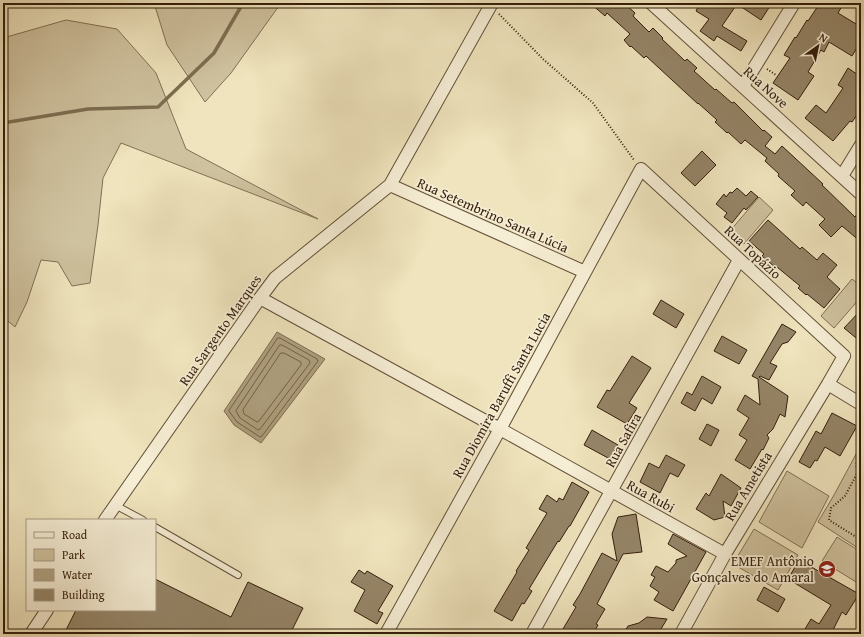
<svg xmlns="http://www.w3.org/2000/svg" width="864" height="637" viewBox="0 0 864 637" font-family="'Gentium Book Plus',serif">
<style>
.green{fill:#cfc29f;stroke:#827055}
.water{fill:#afa180;stroke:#7e6d51}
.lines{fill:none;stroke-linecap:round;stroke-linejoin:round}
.shore{stroke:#726046;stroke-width:1}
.stream{stroke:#7e6d51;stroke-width:3.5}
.building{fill:#958568;stroke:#341e0b}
.lane-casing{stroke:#635038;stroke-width:8}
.street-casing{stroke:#635038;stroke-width:14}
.path{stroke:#341e0b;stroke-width:2;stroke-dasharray:1 2;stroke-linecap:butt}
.lane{stroke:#f5edd4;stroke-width:6}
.street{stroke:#f5edd4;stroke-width:12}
.labels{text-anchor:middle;stroke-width:3.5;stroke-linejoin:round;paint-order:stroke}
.street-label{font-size:14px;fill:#341e0b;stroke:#f5edd4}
.poi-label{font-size:14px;fill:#341e0b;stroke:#f5edd4;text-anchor:end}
</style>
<rect width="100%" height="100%" fill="#efe4bd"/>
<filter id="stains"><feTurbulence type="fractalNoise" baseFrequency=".005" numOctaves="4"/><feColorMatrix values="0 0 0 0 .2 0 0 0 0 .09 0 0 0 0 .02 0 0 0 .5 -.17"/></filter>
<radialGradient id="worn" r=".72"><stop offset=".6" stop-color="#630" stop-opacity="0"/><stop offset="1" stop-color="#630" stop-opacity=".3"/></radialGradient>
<path class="green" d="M154 3H281L231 73 205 102 167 45Z
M66 20 117 29 156 73 186 149 318 219 121 143 103 178 98 225 90 283 72 286 58 262 41 260 27 302 15 327 3 317V38Z
M759 197 773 210 744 244 729 232Z
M852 279 861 286V297L834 328 821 316Z
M861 445V550L818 522 834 495Z
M787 471 829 496 802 548 759 522Z
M754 529 798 555 778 590 733 564Z
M837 537 861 552V585L822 561Z"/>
<path class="water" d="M277 332 325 359 261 443 234 425 224 411Z"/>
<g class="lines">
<path class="shore" d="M278 338H280L317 359 318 361 262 436 260 437 237 422 229 411Z
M280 345H282L309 360 310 363 260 429 258 430 240 418 236 411Z
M281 353H284L301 362V365L259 421 257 422 244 414 243 410Z"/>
<path class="stream" d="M3 123 88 109 158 107 214 53 243 3"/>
</g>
<path class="building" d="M590 3H624L635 13 633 16 649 32 653 28 663 38 662 39 685 61 687 59 697 68 694 71 715 90 716 89 732 103 734 102 763 131 764 130 772 137 765 146 775 154 782 146 823 184 822 185 855 217 861 209V242L842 226 831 237 819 225 825 219 806 202 803 206 791 195 795 191 778 176 779 174 765 161 767 158 745 140 741 144 728 132 727 133 715 122 717 120 698 103V104L646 56 644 58 631 46 630 47 624 40 630 34 607 13 605 16Z
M700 3H772L761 20 737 4 722 26 747 41 741 51 717 36 714 41 700 31 709 19 696 11Z
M820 3H844L838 13 861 27V48L858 46 852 56 829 42 824 52 821 50 808 72 814 76 798 100 773 83 790 58 784 55 795 37 796 38 807 20 808 21Z
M848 68 861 77V109L852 122 850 121 833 141 805 118 816 105 826 113 843 88 838 85Z
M702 151 716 165 695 186 681 173Z
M737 188 746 196 751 191 758 197 746 210 744 208 732 223 724 217 727 213 716 204 724 194 726 197 730 192 732 193Z
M768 220 800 249 802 247 817 260 823 253 837 265 827 277 840 289 824 308 807 294 806 295 798 288 800 286 777 267 776 268 762 256 764 254 749 241Z
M661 300 684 314 676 328 653 314Z
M861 310V342L844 328Z
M782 324 796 332 788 342 782 344 770 363 777 366 769 380 760 376 759 377 788 396 785 417 780 414 773 429 767 435 769 438 763 450 762 449 750 469 735 460 747 440 739 435 749 418 737 410 745 395 760 405 758 379 752 376Z
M722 336 747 350 739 364 714 351Z
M632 356 651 368 629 403 637 408 627 424 597 407 607 390 610 391Z
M702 376 721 387 712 404 702 398 695 411 681 403 687 392 692 395Z
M832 413 857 426 840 456 825 447 817 461 815 460 810 468 799 462 816 431 821 434Z
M707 424 719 430 711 446 699 439Z
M592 430 618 445 610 459 584 445Z
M666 455 685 465 678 477 670 473 660 493 640 482 649 463 659 468Z
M721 474 741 488 731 506 723 501 725 517 714 520 696 509 706 493 709 496Z
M572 482 589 492 570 526H569L559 542 558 541 529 589 532 591 524 604 522 603 512 621 494 611 517 572 516 571 529 550 526 548 547 513 539 509 547 495 557 502 559 498 563 500Z
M636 514 642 552 623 554 597 604 605 609 596 624 598 625 593 634H560L576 607 573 605 580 594 602 553 617 561 612 534 618 517Z
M673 534 706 552 682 595 673 611 654 600 659 592 650 586 655 577 651 575 656 566 668 572 676 563V560L687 556 668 544Z
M799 560 859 594 846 615 842 612 832 632 836 634H802L811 619 819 624 831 605 788 579Z
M359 570 365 574 367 571 393 586 378 611 383 613 377 624 354 611 365 590 351 582Z
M155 579 231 617 248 582 303 608 290 634H64L76 610H155Z
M764 587 785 599 778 612 757 600Z
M647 617 667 619 658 634H623L628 626 639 623Z"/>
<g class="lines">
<defs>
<path id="lane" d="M115 505 143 520
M155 527 238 575"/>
<path id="street" d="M651 3 861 194
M743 86 794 3
M842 176 861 145
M390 185 585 272
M260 298 500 429 725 554
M828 384 861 404
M105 520 260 298 275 278 390 185 492 3
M31 634 47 610
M386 634 500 429 641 169 844 356 828 384 725 554 681 634
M532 634 739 260"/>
</defs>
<use href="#lane" class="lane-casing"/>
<use href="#street" class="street-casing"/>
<path class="path" d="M499 14 543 59 593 103 634 160
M767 69 776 75
M861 452 856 465 858 472 845 496 831 508 829 520 861 540"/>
<use href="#lane" class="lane"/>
<use href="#street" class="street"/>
</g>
<defs>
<symbol id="school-disc" viewBox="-11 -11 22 22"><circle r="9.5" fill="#8f2418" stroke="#f5edd4"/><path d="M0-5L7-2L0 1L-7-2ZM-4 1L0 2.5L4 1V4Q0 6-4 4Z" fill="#fff"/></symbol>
</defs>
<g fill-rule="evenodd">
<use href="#school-disc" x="817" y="559" width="20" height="20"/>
</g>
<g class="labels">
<g class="street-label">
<text transform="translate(766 87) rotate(42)" y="5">Rua Nove</text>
<text transform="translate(493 215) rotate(24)" y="5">Rua Setembrino Santa Lúcia</text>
<text transform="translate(753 252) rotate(43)" y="5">Rua Topázio</text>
<text transform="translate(220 330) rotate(-55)" y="5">Rua Sargento Marques</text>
<text transform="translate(501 395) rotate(-61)" y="5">Rua Diomira Baruffi Santa Lucia</text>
<text transform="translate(623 440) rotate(-61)" y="5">Rua Safira</text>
<text transform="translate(748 486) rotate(-59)" y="5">Rua Ametista</text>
<text transform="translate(651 496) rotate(29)" y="5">Rua Rubi</text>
</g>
<g class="poi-label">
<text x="814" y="566">EMEF Antônio<tspan x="814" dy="16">Gonçalves do Amaral</tspan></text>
</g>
</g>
<rect width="864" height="637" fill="none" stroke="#efe4bd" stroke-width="16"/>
<rect x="4" y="4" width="856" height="629" fill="none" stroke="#341e0b" stroke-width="2"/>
<rect x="8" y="8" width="848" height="621" fill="none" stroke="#341e0b"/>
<rect x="26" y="519" width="130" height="92" fill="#f5edd4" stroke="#a89a84"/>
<rect x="34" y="532" width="20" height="6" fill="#f5edd4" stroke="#a89a84"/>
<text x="62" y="539" font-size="12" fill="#341e0b">Road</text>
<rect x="34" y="549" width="20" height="12" fill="#cfc29f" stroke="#a89a84"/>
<text x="62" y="559" font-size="12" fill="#341e0b">Park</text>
<rect x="34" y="569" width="20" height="12" fill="#afa180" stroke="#a89a84"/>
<text x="62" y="579" font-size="12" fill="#341e0b">Water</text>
<rect x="34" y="589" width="20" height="12" fill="#958568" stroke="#a89a84"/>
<text x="62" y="599" font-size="12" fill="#341e0b">Building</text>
<g transform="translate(818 46) rotate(33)" stroke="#f5edd4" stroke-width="3" paint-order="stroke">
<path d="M0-3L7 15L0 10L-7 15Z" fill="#341e0b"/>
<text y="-6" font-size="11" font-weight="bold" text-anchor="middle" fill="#341e0b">N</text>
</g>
<rect width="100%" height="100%" filter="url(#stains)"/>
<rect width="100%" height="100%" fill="url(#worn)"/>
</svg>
